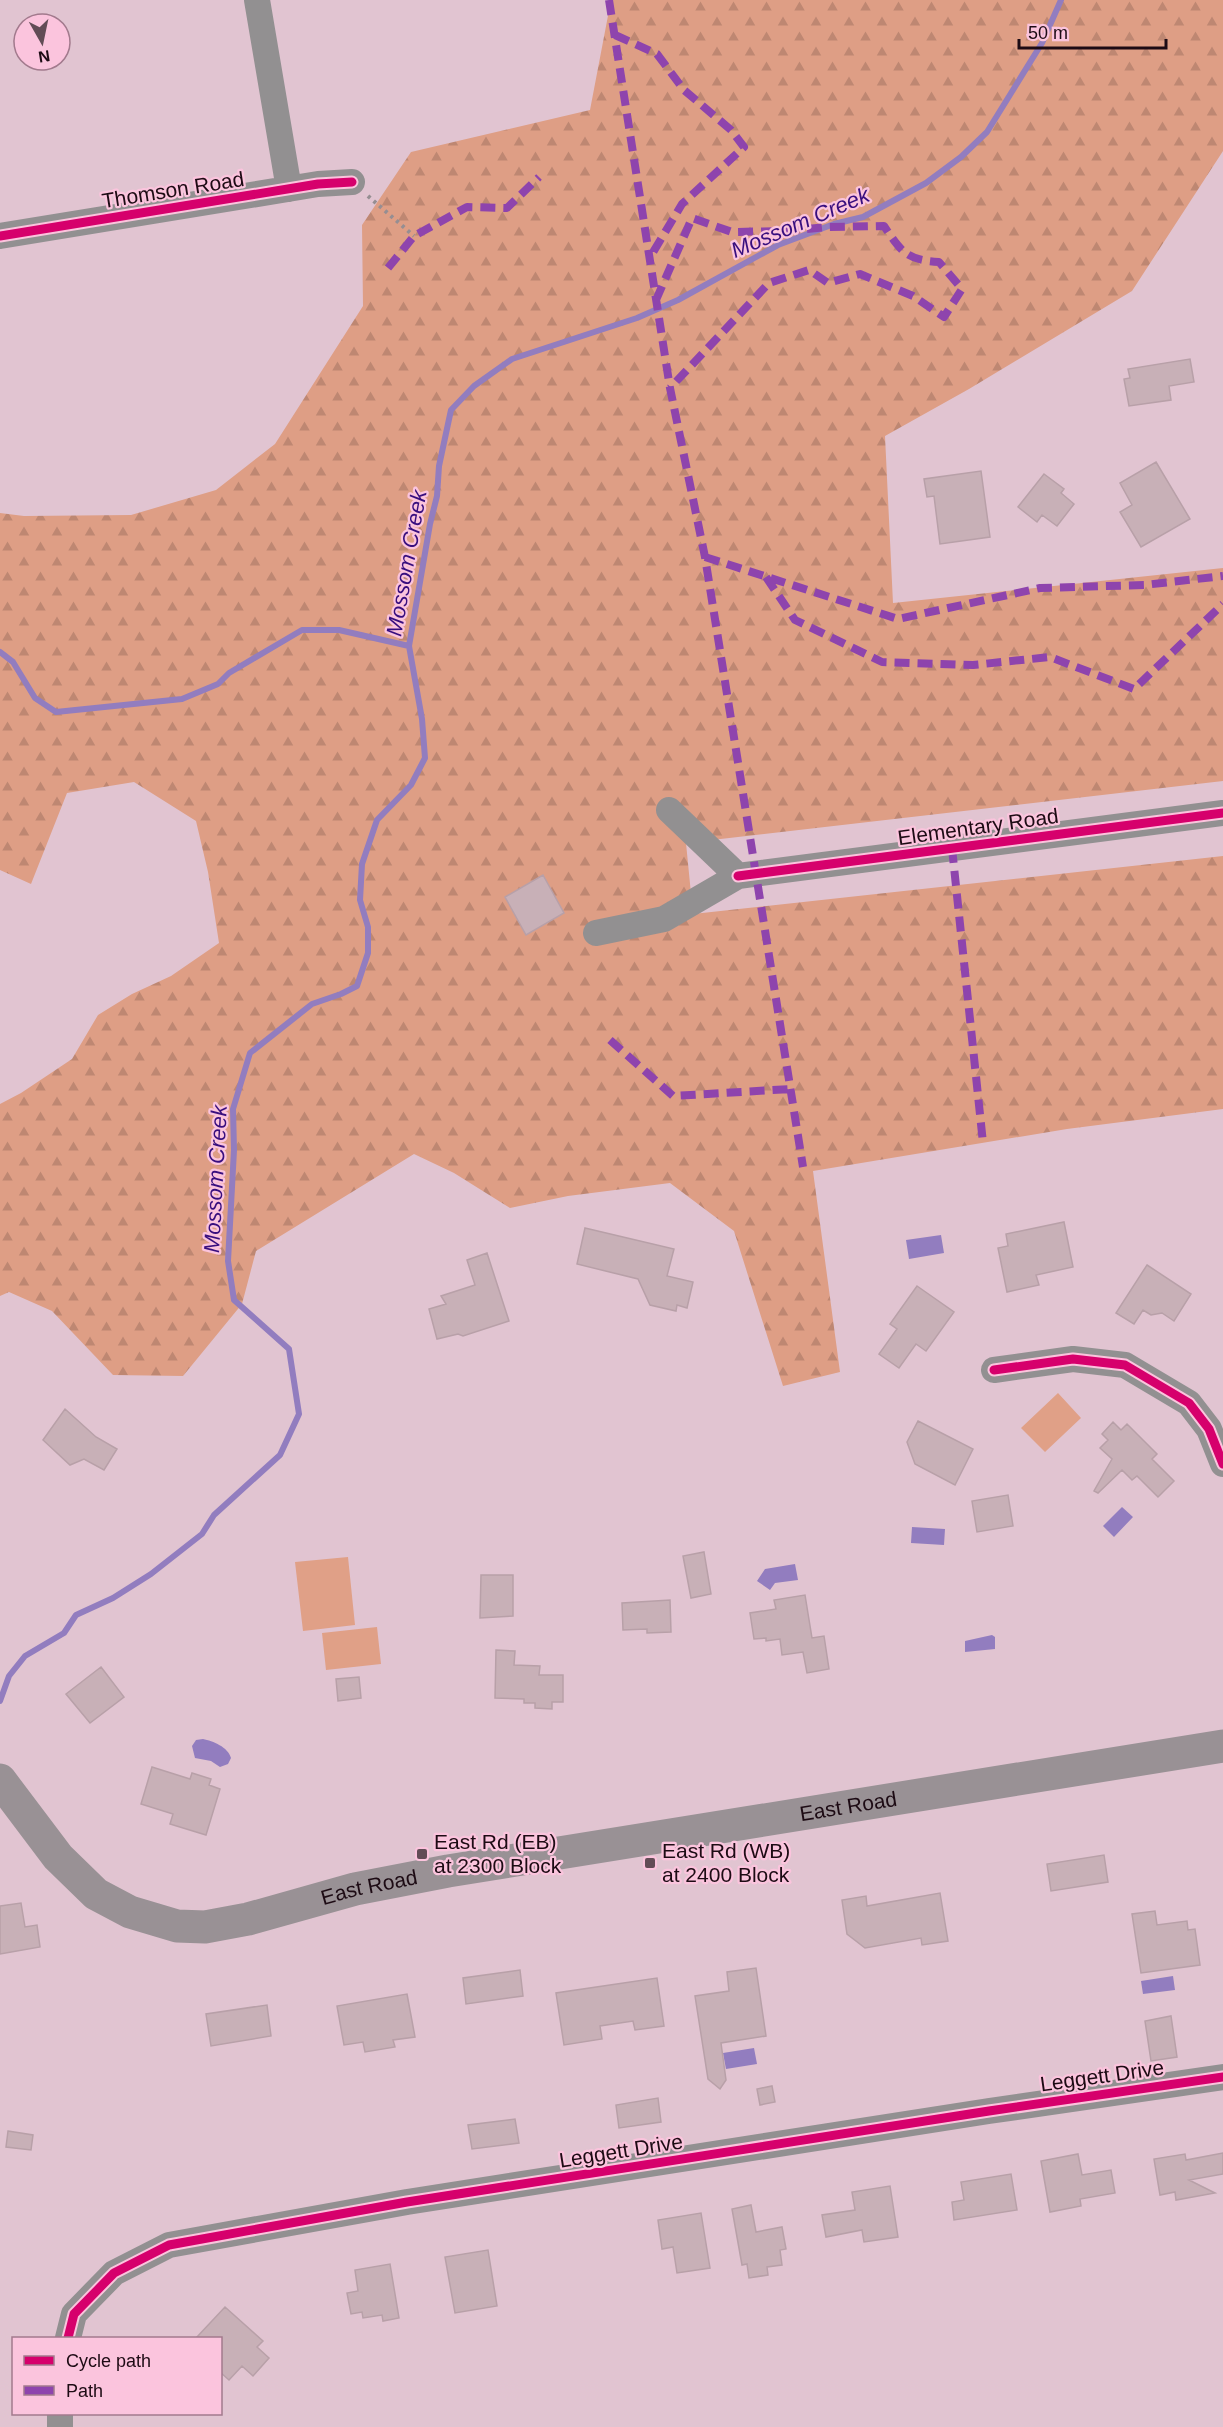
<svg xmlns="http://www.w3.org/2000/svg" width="1223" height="2427" viewBox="0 0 1223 2427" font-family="Arial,sans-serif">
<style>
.forest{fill:url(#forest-firs)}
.garden{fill:#e0a087}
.water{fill:#927dbf}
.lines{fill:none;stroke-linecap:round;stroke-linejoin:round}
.stream{stroke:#927dbf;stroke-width:6}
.building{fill:#c8b0b7;stroke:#b8a0a8;stroke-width:1.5}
.path{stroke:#968e92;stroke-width:4;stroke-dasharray:3 4.5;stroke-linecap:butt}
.minor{stroke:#929091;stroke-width:26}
.major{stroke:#999195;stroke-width:33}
.quiet{stroke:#8e44ad;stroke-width:8;stroke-dasharray:15 8;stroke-linecap:butt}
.cycleway-casing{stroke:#fbc4dd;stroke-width:13}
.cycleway{stroke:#d6006c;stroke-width:9}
.poi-dot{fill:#624c56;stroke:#fbc4dd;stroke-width:2}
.labels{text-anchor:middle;stroke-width:4.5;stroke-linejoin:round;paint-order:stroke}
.street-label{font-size:21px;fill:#1d0b14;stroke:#fbc4dd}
.poi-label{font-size:21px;fill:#1d0b14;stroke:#fbc4dd;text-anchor:start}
.water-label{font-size:22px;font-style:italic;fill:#380e7e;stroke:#fbc4dd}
</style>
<defs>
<pattern id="forest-firs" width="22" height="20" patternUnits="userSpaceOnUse" patternTransform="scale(1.5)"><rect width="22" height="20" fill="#de9e85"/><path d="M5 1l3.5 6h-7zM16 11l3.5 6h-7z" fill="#be8772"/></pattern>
</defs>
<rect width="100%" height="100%" fill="#e1c4d1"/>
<path class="forest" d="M611 0H1223V151L1132 291 969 389 885 436 893 603 1223 568V781L686 843 693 914 1223 856V1109L1067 1129 813 1171 840 1372 783 1386 734 1231 670 1183 568 1196 510 1208 454 1173 414 1154 256 1251 242 1304 183 1376 113 1375 52 1311 9 1292 0 1296V1104L21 1093 72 1059 98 1015 132 994 171 976 219 943 208 872 196 821 134 782 67 793 31 884 0 870V513L24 516 131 515 216 490 275 444 363 306 362 225 411 152 590 110Z"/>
<path class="garden" d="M1058 1393 1081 1418 1045 1452 1021 1428Z
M348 1557 355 1625 303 1631 295 1562Z
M377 1627 381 1664 326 1670 322 1633Z"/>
<path class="water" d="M941 1235 944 1253 909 1259 906 1240Z
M1122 1507 1133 1517 1114 1537 1103 1526Z
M912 1527 945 1529 944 1545 911 1543Z
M795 1564 798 1580 775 1583 770 1590 757 1581 765 1569Z
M992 1635 995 1637V1649L965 1652V1641Z
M203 1739C213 1741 228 1747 231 1758L228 1764 220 1767 211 1761 195 1758 192 1746 196 1740Z
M1173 1976 1175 1990 1143 1994 1141 1981Z
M754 2048 757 2064 726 2069 723 2053Z"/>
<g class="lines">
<path class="stream" d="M0 652 13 662 35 698 56 712 182 699 218 684 229 673 302 630H339L409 646
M0 1701 9 1676 25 1656 64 1633 76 1615 113 1598 151 1574 202 1534 214 1515 280 1455 299 1414 289 1349 234 1300 228 1261 234 1150 233 1109 250 1053 312 1004 341 994 357 986 368 953V927L360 900 362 864 377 820 411 785 425 758 422 719 409 646 430 524 437 496 439 466 451 410 474 386 512 359 637 318 678 300 778 245 834 224 863 217 926 183 961 157 987 132 1042 43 1061 0"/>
</g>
<path class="building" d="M1190 359 1194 382 1169 386 1171 400 1129 406 1124 379 1130 378 1128 369Z
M1156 462 1190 519 1141 547 1120 512 1132 505 1120 483Z
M981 471 990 537 940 544 934 496 927 497 924 479Z
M1044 474 1064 489 1061 493 1074 504 1057 526 1042 515 1037 522 1018 507Z
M543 875 564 913 526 935 505 897Z
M1064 1222 1073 1267 1036 1275 1039 1285 1007 1292 998 1248 1008 1246 1006 1234Z
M585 1228 674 1249 667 1276 693 1282 687 1308 677 1305 676 1311 650 1305 638 1279 577 1264Z
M487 1253 509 1321 463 1336 458 1334 437 1339 429 1309 446 1304 441 1296 475 1285 467 1260Z
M1147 1265 1191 1294 1174 1321 1162 1313 1151 1315 1143 1310 1134 1324 1116 1313Z
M917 1286 954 1312 926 1351 916 1344 899 1368 879 1354 897 1329 890 1324Z
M65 1409 96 1437 117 1449 104 1470 84 1459 70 1465 43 1440Z
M918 1421 973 1449 955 1485 915 1464 907 1442Z
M1113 1422 1121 1430 1127 1424 1157 1454 1152 1459 1174 1481 1158 1497 1137 1476 1132 1480 1122 1470 1098 1493 1094 1491 1112 1459 1100 1448 1108 1440 1102 1434Z
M1008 1495 1013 1526 977 1532 972 1501Z
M704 1552 711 1594 691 1598 683 1556Z
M481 1575H513V1616L480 1618Z
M805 1595 812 1638 824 1636 829 1669 807 1673 803 1652 782 1655 780 1639 766 1641V1638L754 1639 750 1613 776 1609 774 1600Z
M670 1600 671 1632 647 1633V1629L623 1630 622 1603Z
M496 1650 515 1651 514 1665 540 1666 539 1675H563V1702H552V1709L535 1708V1703H524V1699L495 1698Z
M101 1667 124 1697 90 1723 66 1694Z
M359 1677 361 1698 338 1701 336 1679Z
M152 1767 190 1779 192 1773 211 1779 209 1785 220 1789 206 1835 170 1824 173 1814 141 1804Z
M1104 1855 1108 1882 1051 1891 1047 1864Z
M940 1893 948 1941 922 1945 921 1938 865 1948 847 1934 842 1900 866 1896 867 1906Z
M21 1903 25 1927 37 1925 40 1947 0 1954V1906Z
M1155 1911 1157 1925 1187 1921 1188 1930 1195 1929 1200 1965 1141 1973 1132 1914Z
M756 1968 766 2036 721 2043 726 2080 720 2089 708 2079 695 1996 729 1991 727 1972Z
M520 1970 523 1996 466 2004 463 1978Z
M657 1978 664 2026 635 2030 633 2021 600 2026 602 2039 564 2045 556 1993Z
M407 1994 415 2037 393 2040 395 2047 365 2052 363 2042 344 2045 337 2006Z
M267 2005 271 2036 211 2046 206 2014Z
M1171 2016 1177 2057 1151 2061 1145 2021Z
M772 2086 775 2102 760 2105 757 2089Z
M658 2098 661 2122 619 2128 616 2105Z
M515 2119 519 2143 472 2149 468 2125Z
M8 2131 33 2135 31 2150 6 2147Z
M1223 2153V2174L1189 2180 1215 2193 1176 2200 1175 2192 1160 2195 1154 2159 1185 2154 1186 2160Z
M1078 2154 1082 2175 1111 2170 1115 2193 1080 2199 1081 2206 1050 2212 1041 2161Z
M1011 2174 1017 2210 954 2220 952 2202 964 2200 961 2182Z
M890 2186 898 2237 864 2242 862 2230 826 2237 822 2215 855 2210 852 2192Z
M751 2205 756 2232 782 2227 786 2249 780 2250 782 2265 767 2267 768 2275 749 2278 747 2264 742 2265 732 2209Z
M701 2213 710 2268 677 2273 673 2247 662 2249 658 2220Z
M488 2250 497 2306 455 2313 445 2257Z
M390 2264 399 2318 383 2321 382 2315 363 2318 362 2312 351 2314 347 2293 358 2291 355 2270Z
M225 2307 263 2341 257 2347 269 2358 253 2376 242 2366 229 2380 220 2372V2338H196Z"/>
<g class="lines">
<path class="path" d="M368 196 414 236"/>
<path class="minor" d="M257 0 289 189
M0 236 318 184 352 182
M669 810 738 876
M596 933 664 919 738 876 1223 813
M994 1370 1073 1359 1125 1365 1189 1403 1209 1429 1223 1464
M68 2338 74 2314 114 2273 169 2245 407 2202 989 2111 1223 2077
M60 2414V2427"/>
<path class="major" id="s1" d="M0 1780 58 1857 96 1894 130 1912 177 1926 205 1927 248 1919 355 1889 448 1871 1223 1746"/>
<path class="quiet" d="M609 0 670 388 705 557 803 1167
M615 35 657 54 684 90 731 130 744 147 682 204 649 259
M388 268 414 236 467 207 507 208 539 177
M656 300 692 218 732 232 786 231 828 227 884 226C902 253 907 260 939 262L962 289 944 317 913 296 860 274 828 283 809 270 769 283 670 388
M705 557 898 619 1040 588 1144 585 1223 576
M766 577 795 620 882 662 973 665 1050 657 1134 689 1223 604
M952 848 983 1143
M610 1040 673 1096 791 1089"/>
<defs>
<path id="cycleway" d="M0 236 318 184 352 182
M738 876 1223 813
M994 1370 1073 1359 1125 1365 1189 1403 1209 1429 1223 1464
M68 2338 74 2314 114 2273 169 2245 407 2202 989 2111 1223 2077"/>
</defs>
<use href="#cycleway" class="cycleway-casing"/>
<use href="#cycleway" class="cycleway"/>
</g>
<g class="poi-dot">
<rect x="416" y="1848" width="12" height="12" rx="3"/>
<rect x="644" y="1857" width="12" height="12" rx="3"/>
</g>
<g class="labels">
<g class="street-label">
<text transform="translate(173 190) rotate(-9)" y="7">Thomson Road</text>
<text transform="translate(978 827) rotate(-8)" y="7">Elementary Road</text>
<text dy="7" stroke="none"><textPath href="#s1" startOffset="920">East Road</textPath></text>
<text dy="7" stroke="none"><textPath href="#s1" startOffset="434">East Road</textPath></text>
<text transform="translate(1102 2076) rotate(-8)" y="7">Leggett Drive</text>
<text transform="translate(621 2151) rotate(-9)" y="7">Leggett Drive</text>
</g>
<g class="poi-label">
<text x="434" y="1849">East Rd (EB)<tspan x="434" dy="24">at 2300 Block</tspan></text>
<text x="662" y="1858">East Rd (WB)<tspan x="662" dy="24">at 2400 Block</tspan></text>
</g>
<g class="water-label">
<text transform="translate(800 222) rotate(-23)" y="8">Mossom Creek</text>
<text transform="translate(406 563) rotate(-80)" y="8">Mossom Creek</text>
<text transform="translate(215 1179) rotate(-87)" y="8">Mossom Creek</text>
</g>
</g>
<rect x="12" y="2337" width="210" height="78" fill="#fbc4dd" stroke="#a27a8d" stroke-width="1.5"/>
<rect x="24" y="2356" width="30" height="9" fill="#d6006c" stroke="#a27a8d" stroke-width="1.5"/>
<text x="66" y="2367" font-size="18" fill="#1d0b14">Cycle path</text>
<rect x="24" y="2386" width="30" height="9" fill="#8e44ad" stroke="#a27a8d" stroke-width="1.5"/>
<text x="66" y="2397" font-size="18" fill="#1d0b14">Path</text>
<g transform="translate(42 42) rotate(171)"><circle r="28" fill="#fbc4dd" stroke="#a27a8d" stroke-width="1.5"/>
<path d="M0-4.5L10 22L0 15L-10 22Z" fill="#624c56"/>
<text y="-9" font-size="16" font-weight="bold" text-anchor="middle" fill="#1d0b14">N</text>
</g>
<path d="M1019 39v9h147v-9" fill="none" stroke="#1d0b14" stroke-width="3"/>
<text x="1028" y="39" font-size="18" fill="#1d0b14" stroke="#fbc4dd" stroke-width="4.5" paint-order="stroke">50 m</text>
</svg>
